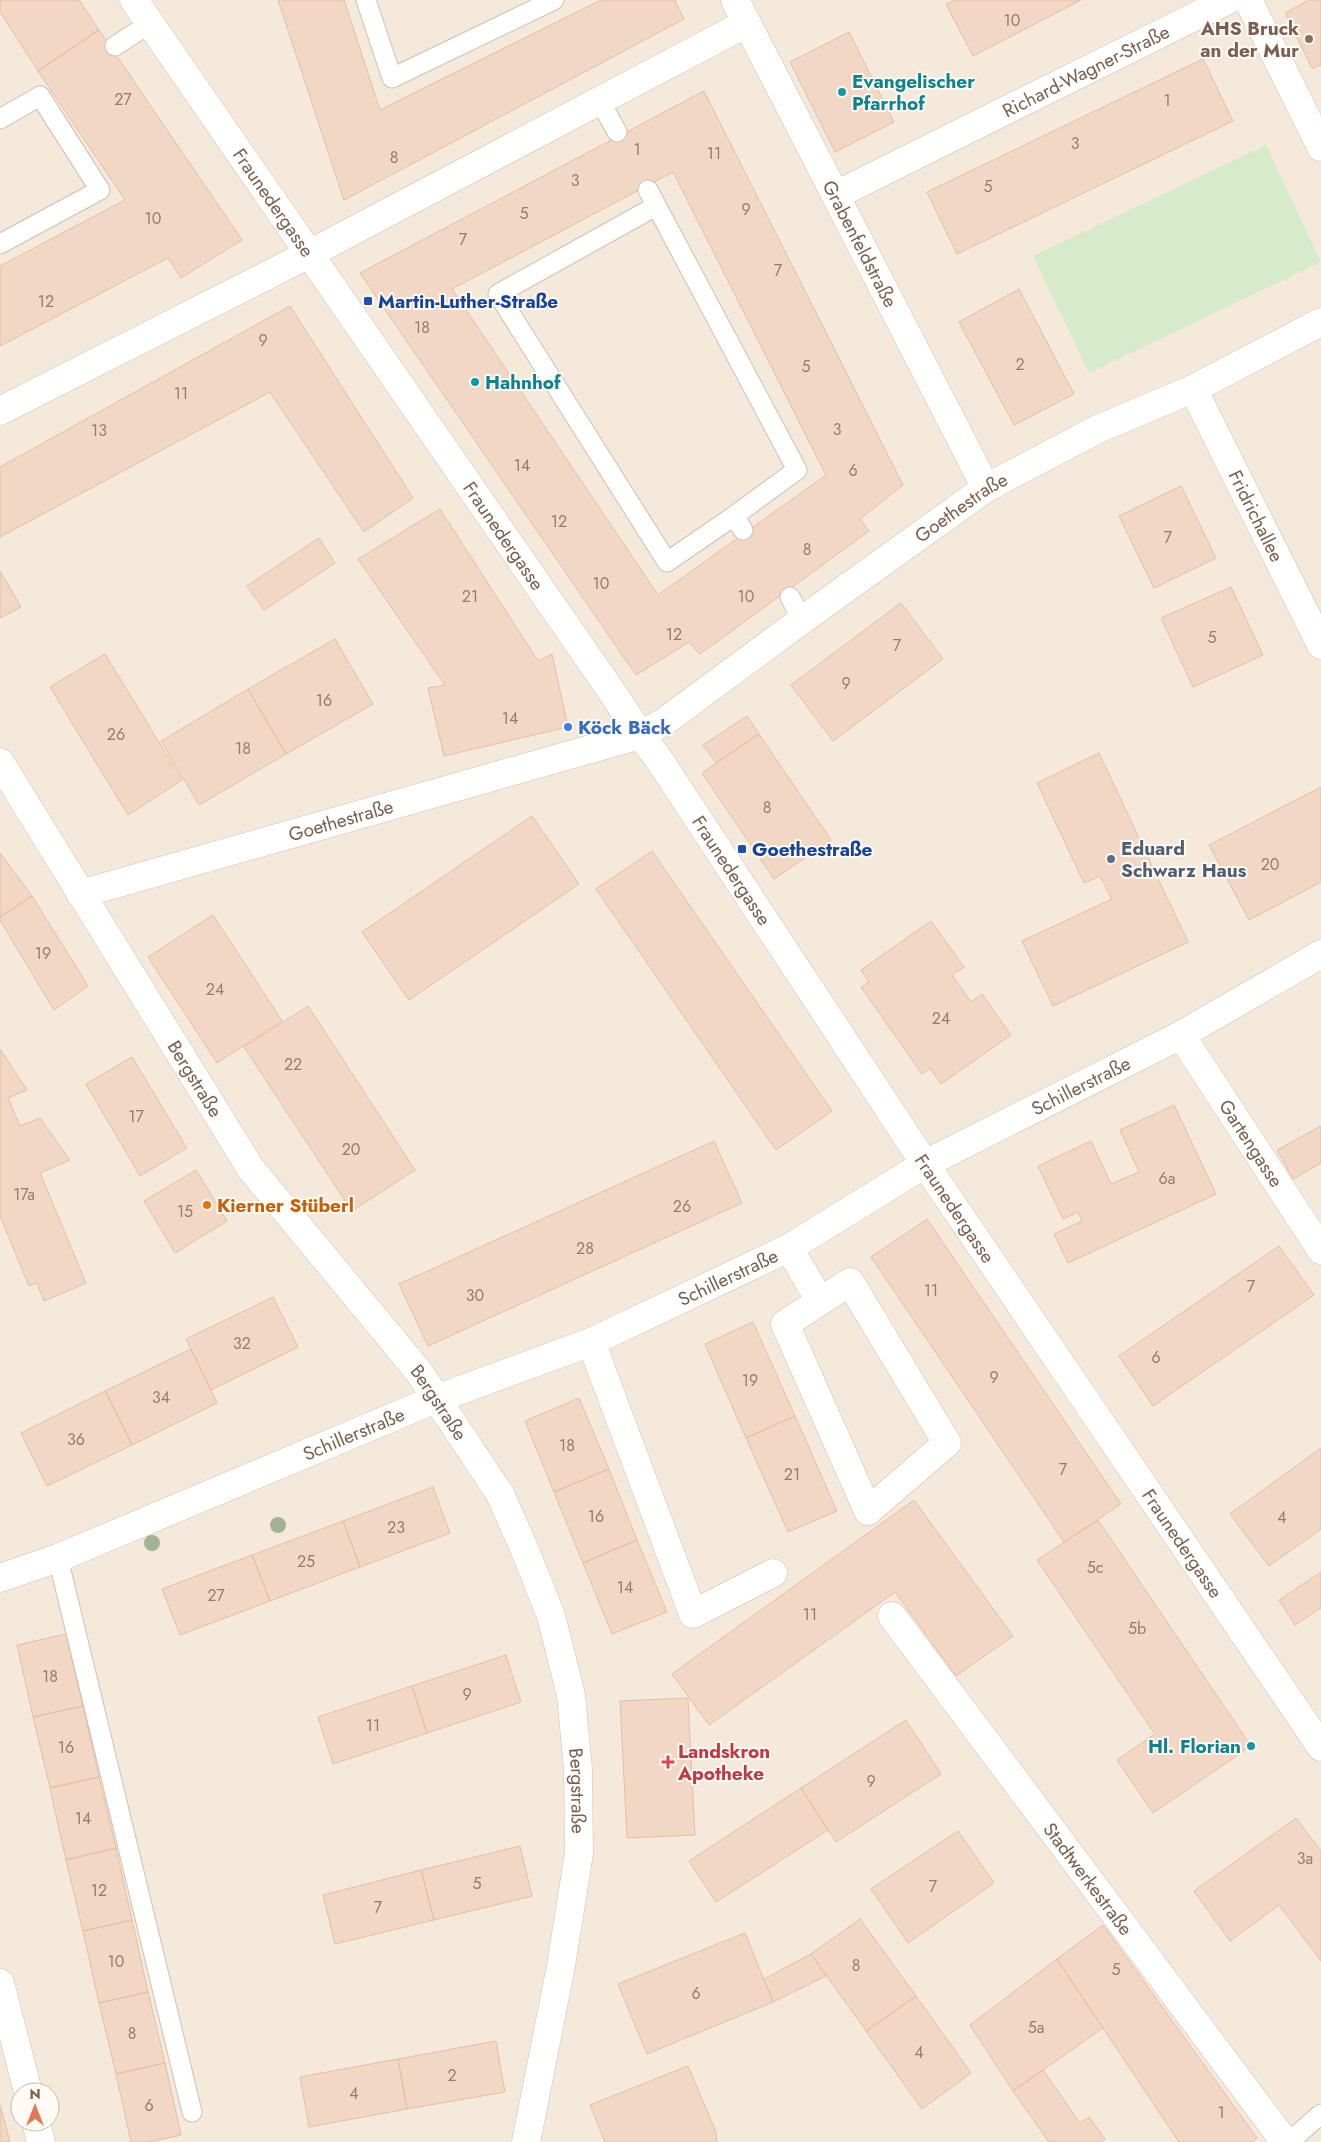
<svg xmlns="http://www.w3.org/2000/svg" width="1321" height="2142" viewBox="0 0 1321 2142" font-family="Jost,sans-serif">
<style>
.residential{fill:#f4e9db;fill-rule:evenodd}
.green{fill:#d7ebca}
.building{fill:#f2d7c4;stroke:#e4bea5;fill-rule:evenodd}
.lines{fill:none;stroke-linecap:round;stroke-linejoin:round}
.service-casing{stroke:#d0bfb1;stroke-width:21}
.minor-casing{stroke:#d0bfb1;stroke-width:29}
.service{stroke:#fff;stroke-width:19}
.minor{stroke:#fff;stroke-width:28}
.tree{fill:#a1b491}
.education-dot{fill:#8d6e63;stroke:#fffaf3;stroke-width:2}
.culture-dot{fill:#0f9aa8;stroke:#fffaf3;stroke-width:2}
.transit-dot{fill:#1a4fb4;stroke:#fffaf3;stroke-width:2}
.shop-dot{fill:#3f7fe0;stroke:#fffaf3;stroke-width:2}
.service-dot{fill:#5c6f8a;stroke:#fffaf3;stroke-width:2}
.food-dot{fill:#e8710a;stroke:#fffaf3;stroke-width:2}
.health-dot{fill:#e0444e;stroke:#fffaf3;stroke-width:2}
.labels{text-anchor:middle;stroke-width:4;stroke-linejoin:round;paint-order:stroke}
.number-label{font-size:16px;fill:#977c6c}
.education-label{font-size:19px;font-weight:bold;fill:#785e54;stroke:#fffaf3;text-anchor:end}
.street-label{font-size:19px;fill:#795e4e;stroke:#fffaf3}
.culture-label{font-size:19px;font-weight:bold;fill:#0d838f;stroke:#fffaf3;text-anchor:start}
.transit-label{font-size:19px;font-weight:bold;fill:#164399;stroke:#fffaf3;text-anchor:start}
.shop-label{font-size:19px;font-weight:bold;fill:#366cbe;stroke:#fffaf3;text-anchor:start}
.service-label{font-size:19px;font-weight:bold;fill:#4e5e75;stroke:#fffaf3;text-anchor:start}
.food-label{font-size:19px;font-weight:bold;fill:#c56008;stroke:#fffaf3;text-anchor:start}
.health-label{font-size:19px;font-weight:bold;fill:#be3a42;stroke:#fffaf3;text-anchor:start}
</style>
<rect width="100%" height="100%" fill="#fdf7ec"/>
<path class="residential" d="M0 0H1321V2142H0ZM20 2092H50V2122H20Z"/>
<path class="green" d="M1266 145 1321 262 1089 373 1033 256Z"/>
<path class="building" d="M0 0H79L99 30 38 71 0 12Z
M278 0H344L380 110 601 0H675L684 19 344 200Z
M954 0H1081L973 56 946 4Z
M1309 0H1321V65L1312 68 1285 13Z
M99 30 242 240 181 278 168 258 0 346V266L125 200 38 71Z
M849 32 894 122 835 152 790 62Z
M1203 59 1233 121 957 254 927 192Z
M704 91 903 485 860 519 869 531 700 654 689 642 636 675 360 273ZM673 172 826 475 658 595 452 289Z
M1019 289 1074 394 1014 425 959 322Z
M290 306 413 498 364 532 270 392 0 537V467Z
M1181 486 1216 558 1154 588 1119 516Z
M440 509 538 661 552 654 568 727 444 756 428 688 445 685 358 559Z
M319 538 335 563 264 610 247 586Z
M0 571 21 607 0 618Z
M1231 587 1263 655 1193 687 1161 618Z
M901 603 943 659 833 741 791 685Z
M335 639 373 704 286 754 248 689Z
M105 654 182 780 128 815 50 687Z
M248 689 286 754 199 805 161 741Z
M747 716 759 734 716 763 703 745Z
M759 734 831 840 774 879 702 773Z
M1099 753 1188 942 1053 1006 1022 941 1112 899 1100 876 1084 883 1037 783Z
M1321 787V882L1249 920 1209 845Z
M532 816 579 884 409 1000 362 932Z
M652 851 832 1111 776 1150 596 889Z
M0 853 32 896 0 917Z
M32 896 88 986 54 1010 0 920V917Z
M213 915 282 1021 217 1063 148 957Z
M931 921 964 967 952 975 971 1002 982 994 1011 1035 941 1084 930 1068 922 1074 861 987 869 982 861 970Z
M308 1006 415 1170 352 1211 244 1047Z
M0 1049 27 1090 8 1098 20 1126 40 1118 70 1160 40 1173 86 1283 44 1301 37 1283 29 1286 0 1216Z
M132 1057 187 1148 140 1176 86 1084Z
M1174 1105 1216 1194 1068 1263 1054 1234 1082 1221 1078 1212 1063 1219 1038 1166 1091 1141 1111 1184 1139 1172 1120 1130Z
M1321 1126V1163L1293 1179 1277 1150Z
M714 1141 742 1203 428 1346 399 1284Z
M196 1170 227 1221 175 1253 144 1201Z
M927 1219 1121 1504 1064 1542 871 1257Z
M1279 1246 1314 1295 1153 1406 1119 1356Z
M273 1297 298 1347 211 1390 186 1339Z
M753 1322 795 1416 746 1438 705 1344Z
M191 1349 217 1403 132 1445 105 1391Z
M105 1391 132 1445 47 1486 21 1433Z
M579 1398 609 1469 554 1492 525 1421Z
M795 1416 837 1511 788 1532 746 1438Z
M1321 1448V1529L1269 1566 1230 1514Z
M609 1469 637 1540 583 1563 554 1492Z
M433 1487 450 1533 360 1567 343 1521Z
M914 1500 1013 1636 956 1676 895 1592 709 1725 672 1674Z
M1098 1520 1251 1746 1153 1813 1117 1760 1155 1734 1037 1560Z
M343 1521 360 1567 270 1601 252 1555Z
M637 1540 667 1612 612 1634 583 1563Z
M252 1555 270 1601 180 1635 162 1589Z
M1321 1572V1608L1295 1625 1279 1600Z
M66 1634 83 1706 33 1717 17 1645Z
M506 1655 521 1702 427 1733 412 1686Z
M412 1686 427 1733 333 1764 318 1717Z
M688 1698 695 1835 627 1838 620 1701Z
M83 1706 99 1777 50 1788 33 1717Z
M906 1720 941 1774 836 1842 801 1788Z
M99 1777 116 1848 66 1860 50 1788Z
M801 1788 828 1830 716 1902 689 1861Z
M1296 1818 1321 1851V1961L1279 1905 1230 1941 1194 1891Z
M958 1831 994 1883 908 1943 871 1889Z
M520 1846 532 1896 434 1920 421 1870Z
M116 1848 132 1920 83 1931 66 1860Z
M421 1870 434 1920 335 1944 323 1895Z
M860 1919 916 1996 866 2031 811 1954Z
M132 1920 148 1992 99 2003 83 1931Z
M1103 1925 1257 2138 1252 2142H1179L1057 1959Z
M745 1933 773 2002 647 2054 618 1984Z
M811 1954 826 1976 773 2002 764 1979Z
M1057 1959 1103 2028 1013 2091 970 2025Z
M148 1992 165 2063 116 2074 99 2003Z
M916 1996 971 2073 922 2109 866 2031Z
M496 2041 505 2092 407 2109 398 2059Z
M398 2059 407 2109 309 2127 300 2077Z
M165 2063 181 2135 149 2142H131L116 2074Z
M688 2066 716 2132 717 2142H605L590 2105Z
M1043 2070 1080 2123 1089 2117 1105 2139 1101 2142H1049L1013 2091Z
M0 2105 10 2142H0Z"/>
<g class="lines">
<defs>
<path id="service" d="M366 0 392 78 554 0
M115 46 149 24
M600 101 617 132
M0 119 40 96 100 190 0 244
M648 190 797 470 734 516 743 530
M656 206 498 294 667 562 734 516
M790 597 802 620
M58 1558 192 2112
M1289 2142 1321 2114"/>
<g id="minor">
<path id="s1" d="M134 0 614 695 640 735 658 758 925 1164 1321 1747"/>
<path id="s2" d="M735 0 986 488"/>
<path d="M1248 0 1321 147"/>
<path id="s3" d="M836 195 1228 0"/>
<path id="s4" d="M1193 389 1321 645"/>
<path d="M0 411 309 254 747 23"/>
<path id="s5" d="M0 762 251 1169 419 1372 500 1494 524 1548 551 1616 571 1695 578 1769 579 1853 561 1966 526 2142"/>
<path id="s6" d="M80 894 640 735 664 722 802 620 986 488 1098 429 1193 389 1321 322"/>
<path id="s7" d="M1181 1035 1321 1250"/>
<path d="M789 1248 820 1301"/>
<path d="M850 1282 947 1443 868 1511 785 1324Z"/>
<path d="M591 1342 693 1614 773 1573"/>
<path id="s8" d="M0 1578 58 1558 436 1399 591 1342 789 1248 925 1164 1181 1035 1321 954"/>
<path id="s9" d="M892 1616 1285 2142"/>
<path d="M0 1983 28 2092"/>
<path d="M36 2122 41 2142"/>
</g>
</defs>
<use href="#service" class="service-casing"/>
<use href="#minor" class="minor-casing"/>
<use href="#service" class="service"/>
<use href="#minor" class="minor"/>
</g>
<g class="tree">
<circle cx="278" cy="1525" r="8"/>
<circle cx="152" cy="1543" r="8"/>
</g>
<circle class="education-dot" cx="1309" cy="39" r="5"/>
<g class="culture-dot">
<circle cx="842" cy="92" r="5"/>
<circle cx="475" cy="382" r="5"/>
<circle cx="1251" cy="1746" r="5"/>
</g>
<g class="transit-dot">
<rect x="363" y="296" width="10" height="10" rx="2.5"/>
<rect x="737" y="844" width="10" height="10" rx="2.5"/>
</g>
<circle class="shop-dot" cx="568" cy="727" r="5"/>
<circle class="service-dot" cx="1111" cy="859" r="5"/>
<circle class="food-dot" cx="207" cy="1205" r="5"/>
<path class="health-dot" d="M665.5 1754.5h5v5h5v5h-5v5h-5v-5h-5v-5h5z"/>
<g class="labels">
<g class="number-label">
<text x="1012" y="26">10</text>
<text x="123" y="105">27</text>
<text x="1167" y="106">1</text>
<text x="1075" y="149">3</text>
<text x="637" y="155">1</text>
<text x="714" y="159">11</text>
<text x="394" y="163">8</text>
<text x="575" y="186">3</text>
<text x="988" y="192">5</text>
<text x="746" y="215">9</text>
<text x="524" y="219">5</text>
<text x="153" y="224">10</text>
<text x="463" y="245">7</text>
<text x="778" y="276">7</text>
<text x="46" y="307">12</text>
<text x="422" y="333">18</text>
<text x="263" y="346">9</text>
<text x="1020" y="370">2</text>
<text x="806" y="372">5</text>
<text x="181" y="399">11</text>
<text x="837" y="435">3</text>
<text x="99" y="436">13</text>
<text x="522" y="471">14</text>
<text x="853" y="476">6</text>
<text x="559" y="527">12</text>
<text x="1168" y="543">7</text>
<text x="807" y="555">8</text>
<text x="601" y="589">10</text>
<text x="470" y="602">21</text>
<text x="746" y="602">10</text>
<text x="674" y="640">12</text>
<text x="1212" y="643">5</text>
<text x="897" y="651">7</text>
<text x="846" y="689">9</text>
<text x="324" y="706">16</text>
<text x="510" y="724">14</text>
<text x="116" y="740">26</text>
<text x="243" y="754">18</text>
<text x="767" y="813">8</text>
<text x="1270" y="870">20</text>
<text x="43" y="959">19</text>
<text x="215" y="995">24</text>
<text x="941" y="1024">24</text>
<text x="293" y="1070">22</text>
<text x="136" y="1122">17</text>
<text x="351" y="1155">20</text>
<text x="1167" y="1184">6a</text>
<text x="24" y="1200">17a</text>
<text x="682" y="1212">26</text>
<text x="185" y="1217">15</text>
<text x="585" y="1254">28</text>
<text x="1251" y="1292">7</text>
<text x="931" y="1296">11</text>
<text x="475" y="1301">30</text>
<text x="242" y="1349">32</text>
<text x="1156" y="1363">6</text>
<text x="994" y="1383">9</text>
<text x="750" y="1386">19</text>
<text x="161" y="1403">34</text>
<text x="76" y="1445">36</text>
<text x="567" y="1451">18</text>
<text x="1063" y="1475">7</text>
<text x="792" y="1480">21</text>
<text x="596" y="1522">16</text>
<text x="1282" y="1523">4</text>
<text x="396" y="1533">23</text>
<text x="306" y="1567">25</text>
<text x="1095" y="1573">5c</text>
<text x="625" y="1593">14</text>
<text x="216" y="1601">27</text>
<text x="810" y="1620">11</text>
<text x="1137" y="1634">5b</text>
<text x="50" y="1682">18</text>
<text x="467" y="1700">9</text>
<text x="373" y="1731">11</text>
<text x="66" y="1753">16</text>
<text x="871" y="1787">9</text>
<text x="83" y="1824">14</text>
<text x="1305" y="1864">3a</text>
<text x="477" y="1889">5</text>
<text x="933" y="1892">7</text>
<text x="99" y="1896">12</text>
<text x="378" y="1913">7</text>
<text x="116" y="1967">10</text>
<text x="856" y="1971">8</text>
<text x="1116" y="1975">5</text>
<text x="696" y="1999">6</text>
<text x="1036" y="2033">5a</text>
<text x="132" y="2039">8</text>
<text x="919" y="2058">4</text>
<text x="452" y="2081">2</text>
<text x="354" y="2099">4</text>
<text x="149" y="2111">6</text>
<text x="1221" y="2118">1</text>
</g>
<g class="education-label">
<text x="1299" y="35">AHS Bruck<tspan x="1299" dy="22">an der Mur</tspan></text>
</g>
<g class="street-label">
<text dy="7" stroke="none"><textPath href="#s3" startOffset="279">Richard-Wagner-Straße</textPath></text>
<text dy="7" stroke="none"><textPath href="#s1" startOffset="246">Fraunedergasse</textPath></text>
<text dy="7" stroke="none"><textPath href="#s2" startOffset="274">Grabenfeldstraße</textPath></text>
<text dy="7" stroke="none"><textPath href="#s6" startOffset="976">Goethestraße</textPath></text>
<text dy="7" stroke="none"><textPath href="#s4" startOffset="142">Fridrichallee</textPath></text>
<text dy="7" stroke="none"><textPath href="#s1" startOffset="651">Fraunedergasse</textPath></text>
<text dy="7" stroke="none"><textPath href="#s6" startOffset="271">Goethestraße</textPath></text>
<text dy="7" stroke="none"><textPath href="#s1" startOffset="1056">Fraunedergasse</textPath></text>
<text dy="7" stroke="none"><textPath href="#s5" startOffset="372">Bergstraße</textPath></text>
<text dy="7" stroke="none"><textPath href="#s8" startOffset="1190">Schillerstraße</textPath></text>
<text dy="7" stroke="none"><textPath href="#s7" startOffset="129">Gartengasse</textPath></text>
<text dy="7" stroke="none"><textPath href="#s1" startOffset="1461">Fraunedergasse</textPath></text>
<text dy="7" stroke="none"><textPath href="#s8" startOffset="788">Schillerstraße</textPath></text>
<text dy="7" stroke="none"><textPath href="#s5" startOffset="778">Bergstraße</textPath></text>
<text dy="7" stroke="none"><textPath href="#s8" startOffset="382">Schillerstraße</textPath></text>
<text dy="7" stroke="none"><textPath href="#s1" startOffset="1866">Fraunedergasse</textPath></text>
<text dy="7" stroke="none"><textPath href="#s5" startOffset="1198">Bergstraße</textPath></text>
<text dy="7" stroke="none"><textPath href="#s9" startOffset="328">Stadtwerkestraße</textPath></text>
</g>
<g class="culture-label">
<text x="852" y="88">Evangelischer<tspan x="852" dy="22">Pfarrhof</tspan></text>
<text x="485" y="389">Hahnhof</text>
<text x="1241" y="1753" text-anchor="end">Hl. Florian</text>
</g>
<g class="transit-label">
<text x="378" y="308">Martin-Luther-Straße</text>
<text x="752" y="856">Goethestraße</text>
</g>
<g class="shop-label">
<text x="578" y="734">Köck Bäck</text>
</g>
<g class="service-label">
<text x="1121" y="855">Eduard<tspan x="1121" dy="22">Schwarz Haus</tspan></text>
</g>
<g class="food-label">
<text x="217" y="1212">Kierner Stüberl</text>
</g>
<g class="health-label">
<text x="678" y="1758">Landskron<tspan x="678" dy="22">Apotheke</tspan></text>
</g>
</g>
<g transform="translate(35 2107)"><circle r="24" fill="#fffaf3" stroke="#c9bcb1"/>
<path d="M0-4L9 19L0 12L-9 19Z" fill="#e37855"/>
<text y="-8" font-size="14" font-weight="bold" text-anchor="middle" fill="#795e4e">N</text>
</g>
</svg>
